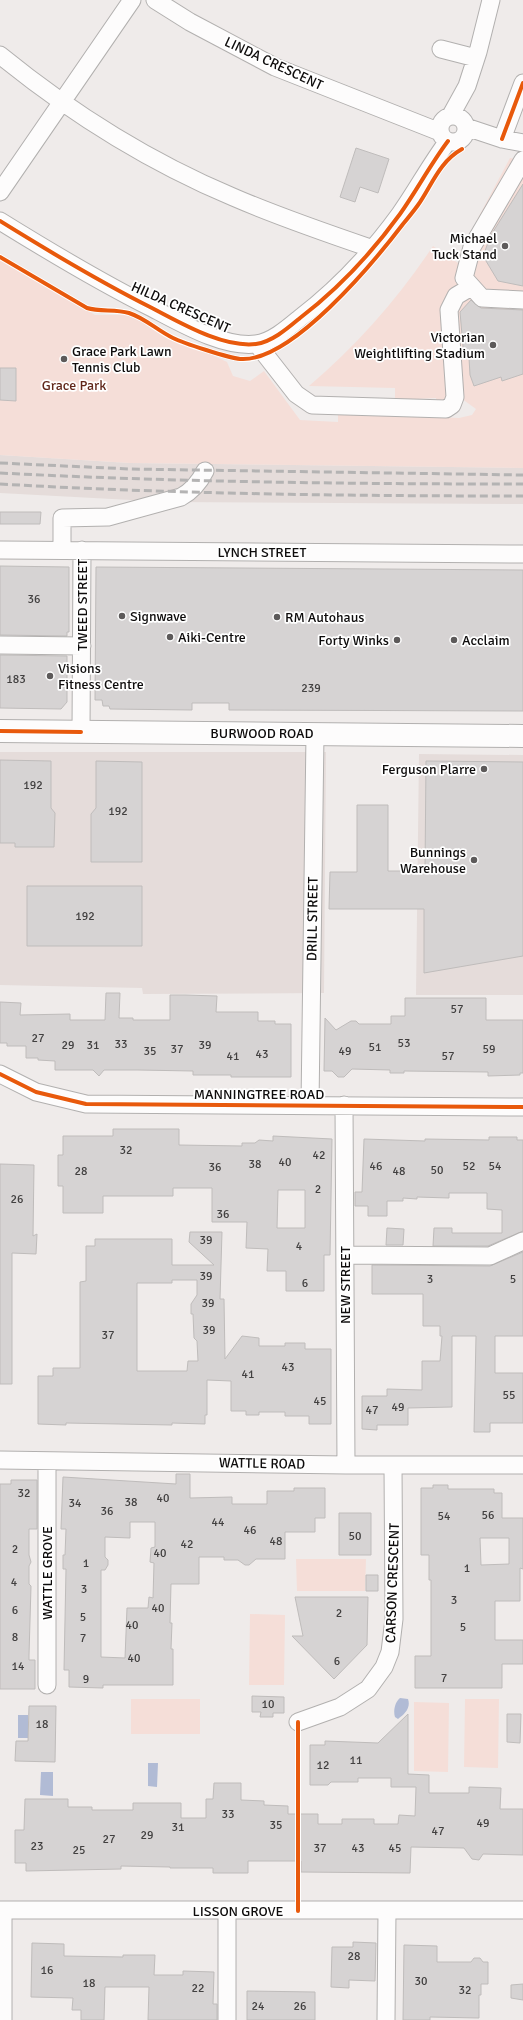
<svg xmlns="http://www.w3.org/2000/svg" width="523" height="2020" viewBox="0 0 523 2020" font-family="Signika,sans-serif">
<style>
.built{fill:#e5dcda}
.green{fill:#f5ded8}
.water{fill:#b1bbd5}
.building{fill:#d6d3d3;stroke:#bfbcbb;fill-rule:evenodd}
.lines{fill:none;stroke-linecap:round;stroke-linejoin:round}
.minor-casing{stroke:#b2b0af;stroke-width:19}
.major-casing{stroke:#b2b0af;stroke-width:24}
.minor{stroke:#fdfcfc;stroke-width:17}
.major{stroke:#fdfcfc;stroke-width:22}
.rail{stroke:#b4b3b3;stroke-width:3;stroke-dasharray:8 4;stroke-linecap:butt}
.cycleway-casing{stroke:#fff;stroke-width:6}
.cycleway{stroke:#e8590c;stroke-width:4}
.poi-dot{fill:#5d5a5a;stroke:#fff;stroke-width:1.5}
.labels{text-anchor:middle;stroke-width:3.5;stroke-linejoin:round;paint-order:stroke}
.number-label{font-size:12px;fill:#424040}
.street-label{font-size:14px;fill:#0e0c0c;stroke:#fff}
.poi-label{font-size:14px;fill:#0e0c0c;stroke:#fff;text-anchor:start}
.park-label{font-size:14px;fill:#61271a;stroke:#fff}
</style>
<rect width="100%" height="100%" fill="#efebea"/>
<path class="built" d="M0 455 130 463 523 468V504L168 502 0 493Z
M0 752H326L324 993 143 994 142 988 0 985Z
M419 754 523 755V995H416Z"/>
<path class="green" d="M510 158 523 160V468L130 463 0 455V259L95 315H127L227 362 233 376 250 381 264 371 300 420 338 422V413L459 418 472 415 476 409 447 388V396L442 402 437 403 436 398 395 400V388L309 386C357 345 398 299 433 246L458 263 478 218Z
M296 1559H366L365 1591H297Z
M250 1614 285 1615 284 1685H249Z
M131 1699H200V1734H131Z
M465 1699H499L498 1768 464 1767Z
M414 1702 449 1703 448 1772 414 1771Z"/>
<path class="water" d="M400 1698 408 1699C411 1708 405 1714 398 1719L395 1717C393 1711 395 1702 400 1698Z
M18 1715H28V1738H18Z
M148 1763H158L157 1787 148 1786Z
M41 1772H53V1796L40 1795Z"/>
<path class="building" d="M356 148 389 159 378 193 360 187 355 202 340 197Z
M523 184V286L498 281 483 256 491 235Z
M471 300 481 308 523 310V374L502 381 501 377 474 386 470 375 469 358H464L460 312Z
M0 368H16V401L0 400Z
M0 512H41L40 524H0Z
M0 566 69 567V632H67V636L0 635Z
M96 567 523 570V711L229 710V703H192V710L110 709 109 706H103L102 700H95Z
M0 655 67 656V702L61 709 0 708Z
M0 760 51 761V808L55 813 54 847H15V843H0Z
M96 761 142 762V862H91V814L96 808Z
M426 761 523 762V956L424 973V909H329L330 872H357V805H388V871H425Z
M27 886H142V946H27Z
M106 993H120L119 1018H133V1020H170V995H185L217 996 216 1012H258V1021H275V1024H291V1077H231V1075H193V1071L138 1070H104L99 1076 93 1070H55V1061L38 1060V1058H26V1046H7V1043H0V1002L21 1003 20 1015 70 1014V1020H105Z
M405 998H486V1020H523V1073H520V1075L488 1076V1072L404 1071V1073H390V1070L352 1069 344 1077H338L332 1071H324L325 1018 336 1030 351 1021H356L359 1024H391V1016H405Z
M113 1129H179V1145L242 1146V1143H255L259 1140 273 1141V1136L332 1139 330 1255H324V1291H286V1271H267L268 1249 246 1248 247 1222H212V1188H173V1196H103V1213H63V1186H58V1155H63V1136H113ZM278 1190H305V1228H277Z
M489 1137H517V1140H523V1231L488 1246H433L434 1228H452V1233H502V1210L487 1209V1193H449V1198L417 1197V1199L403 1198V1201H387V1216H368V1206H355V1192H362L364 1139 425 1141V1139L489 1140Z
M0 1164 34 1165 33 1236 37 1234 36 1254 12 1253V1384H0Z
M387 1228 404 1229 403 1245H386Z
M190 1232H222L220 1299H224L225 1359 242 1336 259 1338V1346H285V1343H305V1349H331V1424H309V1416H285V1412H259V1415H246V1411H231V1381L207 1380V1415H205V1424L172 1423V1425L66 1423V1425L38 1424V1376H53V1368H80V1282L86 1281V1246H95V1239H172V1265H214L189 1242ZM172 1280H197V1295L191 1304V1314H193L194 1338 197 1341 198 1361H188L187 1371H137V1283H172Z
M523 1252V1336H495V1373H523V1423H490V1432H474L476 1336H452V1407L408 1408V1425H377V1430L362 1429V1396H387V1389L422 1390V1361H440L442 1336H440V1326H423V1294H372V1265L490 1266Z
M176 1474H190V1498L232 1497V1504H267V1491H294V1488H325V1518H315V1532H285V1559H256L249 1565H245L238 1560H224V1557H199V1584H171L170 1623H172L171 1649H173V1685H103V1688L69 1687V1670H64L66 1569H63V1555H65L66 1529H61L63 1477 176 1484ZM130 1522H155V1547L151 1548 150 1562 154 1563 153 1598 149 1597 148 1608H127L125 1658 101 1657V1570H105L108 1565V1560L105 1557V1537L130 1538Z
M11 1480H37V1529H29V1555L31 1562 29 1566V1584L31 1586 29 1655V1660H35V1689H0V1484H11Z
M433 1485H448V1489H494V1493H502V1518H523V1569L520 1568V1601H495V1640H523V1664H502V1688H415V1656H431V1580H429V1555H421V1488H433ZM480 1538H509V1564L481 1565Z
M339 1513H371V1555H339Z
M366 1575H378V1591H366Z
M295 1597H368L367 1645 334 1679 292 1636H303Z
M252 1696 284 1697V1713H273V1717H260L261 1712H252Z
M29 1706H56L55 1762 15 1761 16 1741H28Z
M408 1714V1774L429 1775V1793H469V1787L501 1788 500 1809H523V1855L483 1854 479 1860 472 1859 464 1848 411 1847 410 1873 301 1872V1861H248V1873H213V1868H170V1867L121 1866V1869L26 1871V1863H15V1830H24L25 1799H68V1807H92V1810H133V1803H181V1818H206V1799H213L214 1783H241V1800L264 1801V1805L288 1806V1814H318V1824H342V1819H374V1824H398L399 1815 415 1816 416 1787H391V1778H358V1782H331L328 1785H310V1745H325V1741L378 1743Z
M507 1714H521L520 1743 507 1742Z
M353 1942 376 1943 375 1981 349 1980V1988L331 1987 332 1947H353Z
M32 1943 64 1944V1956L123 1957V1955H155L154 1975H183V1971L214 1972 213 2004H217V2020H148L149 1987H105L104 2020H81V2010H72L73 1998 31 1997Z
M404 1945 437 1946V1962H471L474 1958H480L483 1962H488V1984H481V1995H479V2018L430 2017V2020H403Z
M523 1984V2000L511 1998V1985Z
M247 1991 315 1992V2020H247Z"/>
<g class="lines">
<defs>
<path id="minor" d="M155 0 190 22 275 67 440 132
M441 49 476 58
M0 55C70 112 150 162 233 197 279 217 326 233 373 249
M451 115 467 86 478 52 491 0
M440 129a13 13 0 1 1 26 0a13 13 0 1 1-26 0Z
M466 127 502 139 523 143
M502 139 523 83
M523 160 472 247 464 278 482 298 523 300
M0 192 132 0
M0 221C50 252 100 282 152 308 181 323 223 348 256 344 272 342 288 328 300 318 338 289 371 254 400 214 417 190 430 165 448 141
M257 344 296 394 312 405 446 409 452 405 455 397 449 310 456 296 471 287
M0 550 523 554
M62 550V518L108 517 181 497C192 491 199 483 205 471
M0 645 82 646
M81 732 82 550
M0 1074 36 1092 86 1104 523 1107
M310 1105 315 734
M344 1105 346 1465
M345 1255 490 1256 523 1241
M0 1460 346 1465H523
M47 1461V1685
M298 1722 340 1707 368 1689 384 1667 390 1652 394 1619 393 1466
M0 1910H523
M227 1911V2020
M3 2020V1910
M386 2020 387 1911"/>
<path id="major" d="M0 731 523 736"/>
</defs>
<use href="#minor" class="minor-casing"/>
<use href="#major" class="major-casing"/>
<use href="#minor" class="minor"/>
<use href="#major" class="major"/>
<path class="rail" d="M0 463 130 469 523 475
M0 473C174 482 349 484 523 484
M0 484C174 494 349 496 523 496"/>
<defs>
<path id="cycleway" d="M502 139 523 83
M0 221C50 252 100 282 152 308 181 323 223 348 256 344 272 342 288 328 300 318 338 289 371 254 400 214 417 190 430 165 448 141
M0 257 87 308C100 312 115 309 129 313 145 318 158 331 173 338 183 343 229 358 240 359 291 363 374 262 403 224 408 218 413 212 418 205 432 185 439 162 462 149
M0 731 81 732
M0 1074 36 1092 86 1104 523 1107
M298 1911V1722"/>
</defs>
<use href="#cycleway" class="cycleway-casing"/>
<use href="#cycleway" class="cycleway"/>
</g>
<g class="poi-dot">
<circle cx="505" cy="246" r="4"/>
<circle cx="493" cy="345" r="4"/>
<circle cx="64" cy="359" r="4"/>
<circle cx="122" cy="616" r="4"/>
<circle cx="277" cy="617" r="4"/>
<circle cx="170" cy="637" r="4"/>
<circle cx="397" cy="640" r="4"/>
<circle cx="454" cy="640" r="4"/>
<circle cx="50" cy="676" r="4"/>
<circle cx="484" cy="769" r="4"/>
<circle cx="474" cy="860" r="4"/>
</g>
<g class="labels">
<g class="number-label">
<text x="34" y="603">36</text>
<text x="16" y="683">183</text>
<text x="311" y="692">239</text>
<text x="33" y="789">192</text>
<text x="118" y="815">192</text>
<text x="85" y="920">192</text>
<text x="457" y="1013">57</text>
<text x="38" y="1042">27</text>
<text x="404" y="1047">53</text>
<text x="121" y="1048">33</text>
<text x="68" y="1049">29</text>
<text x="93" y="1049">31</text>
<text x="205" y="1049">39</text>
<text x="375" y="1051">51</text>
<text x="177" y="1053">37</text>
<text x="489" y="1053">59</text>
<text x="150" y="1055">35</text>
<text x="345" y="1055">49</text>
<text x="262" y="1058">43</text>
<text x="233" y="1060">41</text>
<text x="448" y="1060">57</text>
<text x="126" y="1154">32</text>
<text x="319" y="1159">42</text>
<text x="285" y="1166">40</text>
<text x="255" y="1168">38</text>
<text x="376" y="1170">46</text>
<text x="469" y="1170">52</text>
<text x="495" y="1170">54</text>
<text x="215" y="1171">36</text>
<text x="437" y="1174">50</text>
<text x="81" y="1175">28</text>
<text x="399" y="1175">48</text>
<text x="318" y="1193">2</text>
<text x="17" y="1203">26</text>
<text x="223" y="1218">36</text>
<text x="206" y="1244">39</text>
<text x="299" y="1250">4</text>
<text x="206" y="1280">39</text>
<text x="430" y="1283">3</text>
<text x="513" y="1283">5</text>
<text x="305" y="1287">6</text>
<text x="208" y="1307">39</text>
<text x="209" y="1334">39</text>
<text x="108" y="1339">37</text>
<text x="288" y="1371">43</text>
<text x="248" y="1378">41</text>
<text x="509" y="1399">55</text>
<text x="320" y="1405">45</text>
<text x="398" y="1411">49</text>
<text x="372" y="1414">47</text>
<text x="24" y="1497">32</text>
<text x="163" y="1502">40</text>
<text x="131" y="1506">38</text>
<text x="75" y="1507">34</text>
<text x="107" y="1515">36</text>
<text x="488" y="1519">56</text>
<text x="444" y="1520">54</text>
<text x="218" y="1526">44</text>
<text x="250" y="1534">46</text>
<text x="355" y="1540">50</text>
<text x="276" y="1545">48</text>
<text x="187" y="1548">42</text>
<text x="15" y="1553">2</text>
<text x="160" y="1557">40</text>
<text x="86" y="1567">1</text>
<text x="467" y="1572">1</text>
<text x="14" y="1586">4</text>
<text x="84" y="1593">3</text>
<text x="454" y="1604">3</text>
<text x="158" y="1612">40</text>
<text x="15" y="1614">6</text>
<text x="339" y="1617">2</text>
<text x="83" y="1621">5</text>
<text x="132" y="1629">40</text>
<text x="463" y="1631">5</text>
<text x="15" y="1641">8</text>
<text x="83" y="1642">7</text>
<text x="134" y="1662">40</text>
<text x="337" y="1665">6</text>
<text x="18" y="1670">14</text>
<text x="444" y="1682">7</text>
<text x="86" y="1683">9</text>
<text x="268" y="1708">10</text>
<text x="42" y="1728">18</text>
<text x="356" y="1764">11</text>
<text x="323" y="1769">12</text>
<text x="228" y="1818">33</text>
<text x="483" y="1827">49</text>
<text x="276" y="1829">35</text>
<text x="178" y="1831">31</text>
<text x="438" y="1835">47</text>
<text x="147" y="1839">29</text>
<text x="109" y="1843">27</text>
<text x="37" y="1850">23</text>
<text x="320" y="1852">37</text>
<text x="358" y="1852">43</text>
<text x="395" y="1852">45</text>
<text x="79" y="1854">25</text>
<text x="354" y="1960">28</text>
<text x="47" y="1974">16</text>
<text x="421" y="1985">30</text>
<text x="89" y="1987">18</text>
<text x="198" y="1992">22</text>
<text x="465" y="1994">32</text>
<text x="258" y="2010">24</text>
<text x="300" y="2010">26</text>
</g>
<g class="street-label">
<text transform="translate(274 63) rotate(25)" y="5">LINDA CRESCENT</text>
<text transform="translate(181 307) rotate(24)" y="5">HILDA CRESCENT</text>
<text x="262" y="557">LYNCH STREET</text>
<text transform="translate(82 605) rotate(-90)" y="5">TWEED STREET</text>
<text x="262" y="738">BURWOOD ROAD</text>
<text transform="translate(312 919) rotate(-89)" y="5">DRILL STREET</text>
<text x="259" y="1099">MANNINGTREE ROAD</text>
<text transform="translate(345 1285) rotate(-90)" y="5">NEW STREET</text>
<text transform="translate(262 1463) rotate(1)" y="5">WATTLE ROAD</text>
<text transform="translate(47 1573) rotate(-90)" y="5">WATTLE GROVE</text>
<text transform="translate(392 1583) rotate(-88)" y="5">CARSON CRESCENT</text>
<text x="238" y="1916">LISSON GROVE</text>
</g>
<g class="poi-label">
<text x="497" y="243" text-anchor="end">Michael<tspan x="497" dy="16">Tuck Stand</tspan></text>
<text x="485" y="342" text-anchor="end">Victorian<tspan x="485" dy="16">Weightlifting Stadium</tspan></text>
<text x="72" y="356">Grace Park Lawn<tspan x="72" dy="16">Tennis Club</tspan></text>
<text x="130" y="621">Signwave</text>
<text x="285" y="622">RM Autohaus</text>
<text x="178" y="642">Aiki-Centre</text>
<text x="389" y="645" text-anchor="end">Forty Winks</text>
<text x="462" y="645">Acclaim</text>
<text x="58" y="673">Visions<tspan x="58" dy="16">Fitness Centre</tspan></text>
<text x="476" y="774" text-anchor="end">Ferguson Plarre</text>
<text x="466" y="857" text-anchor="end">Bunnings<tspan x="466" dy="16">Warehouse</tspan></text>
</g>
<g class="park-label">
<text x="74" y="390">Grace Park</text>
</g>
</g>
</svg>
